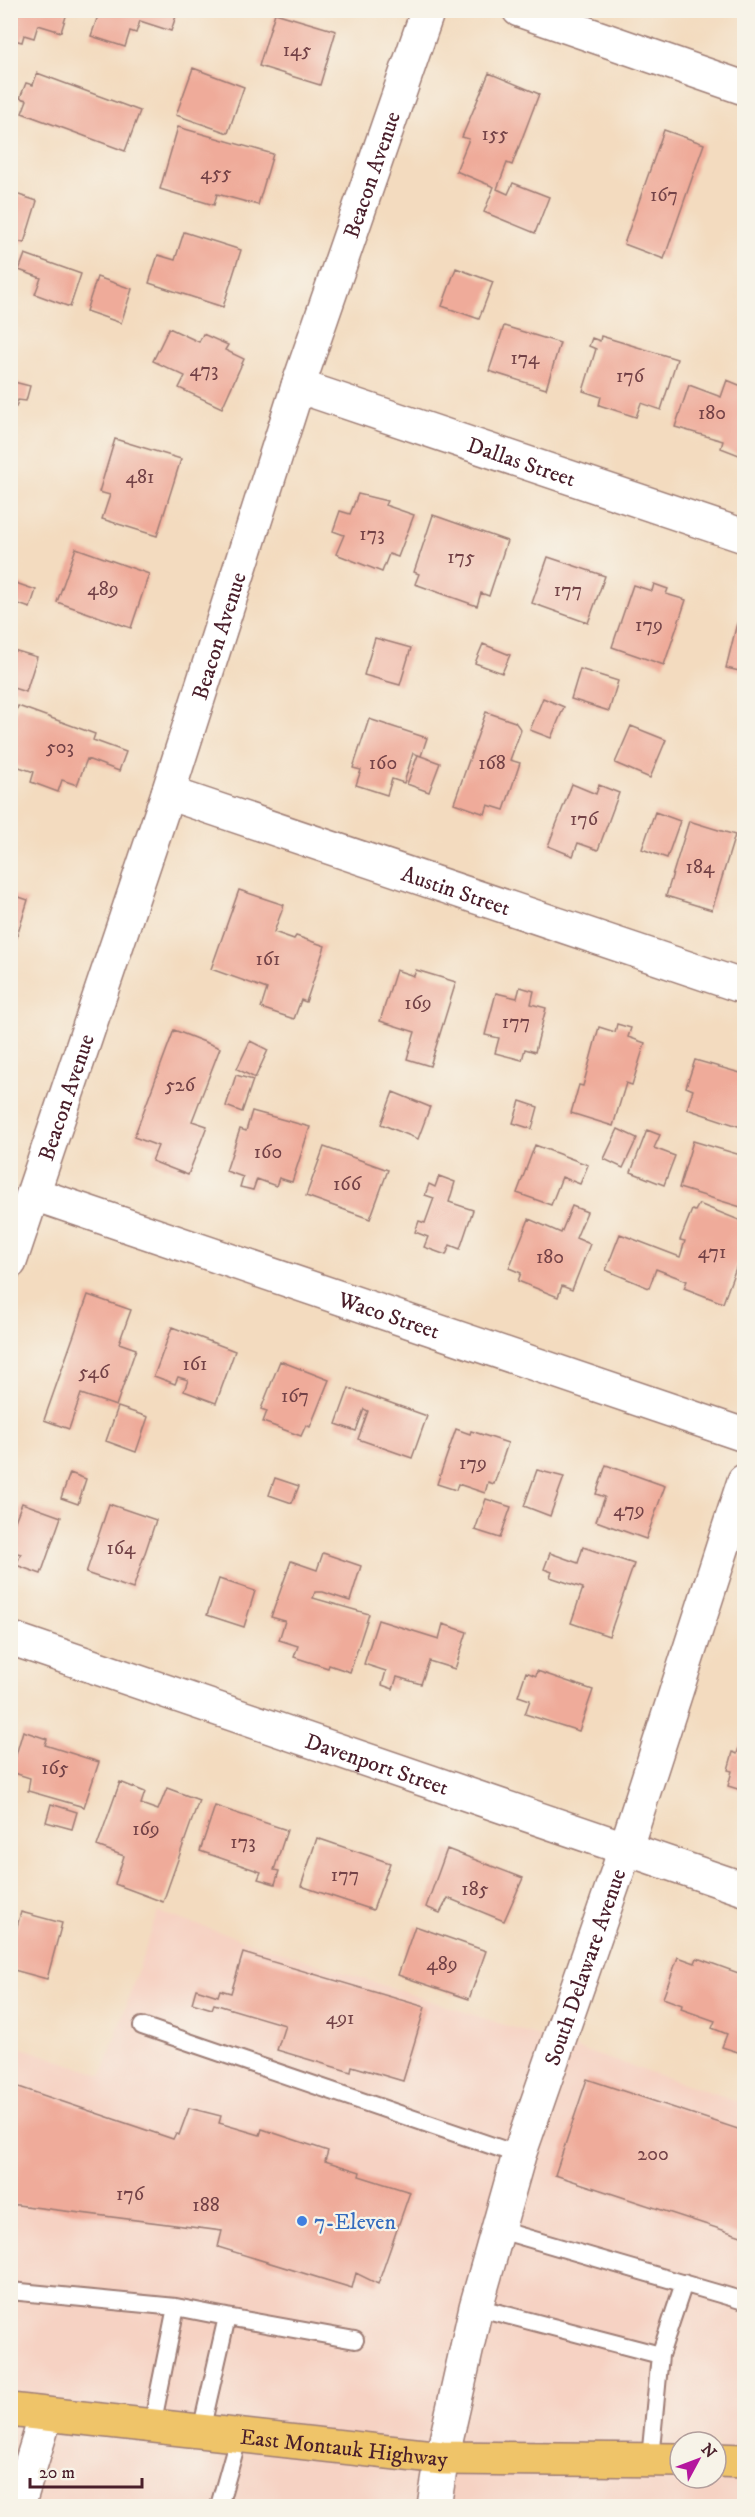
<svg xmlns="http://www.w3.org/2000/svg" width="755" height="2517" viewBox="0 0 755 2517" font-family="'IM FELL DW Pica',serif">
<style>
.built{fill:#f6d2c3;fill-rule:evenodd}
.building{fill:#efab9a}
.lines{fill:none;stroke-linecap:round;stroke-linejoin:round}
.service-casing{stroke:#9e7d75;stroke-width:20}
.minor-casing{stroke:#9e7d75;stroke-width:36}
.tertiary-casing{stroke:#9e7d75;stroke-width:36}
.primary-casing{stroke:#9e7d75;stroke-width:36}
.service{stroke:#fff;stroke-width:16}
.minor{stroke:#fff;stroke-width:33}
.tertiary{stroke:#fff;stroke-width:33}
.primary{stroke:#efc469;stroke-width:33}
.shop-dot{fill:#3f7fe0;stroke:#f7f3e8;stroke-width:2}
.labels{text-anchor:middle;stroke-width:4.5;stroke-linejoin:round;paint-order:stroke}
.number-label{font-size:20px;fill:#734247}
.street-label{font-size:22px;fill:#4a1f2b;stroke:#f7f3e8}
.shop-label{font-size:22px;fill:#366cbe;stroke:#f7f3e8;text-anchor:start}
</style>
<rect width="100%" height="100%" fill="#f7f3e8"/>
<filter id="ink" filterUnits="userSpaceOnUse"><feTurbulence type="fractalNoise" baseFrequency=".0167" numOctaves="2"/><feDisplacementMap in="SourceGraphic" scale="12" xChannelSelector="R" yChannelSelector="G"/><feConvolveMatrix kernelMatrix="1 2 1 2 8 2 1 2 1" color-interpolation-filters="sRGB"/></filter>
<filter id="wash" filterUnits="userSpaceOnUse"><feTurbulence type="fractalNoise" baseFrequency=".008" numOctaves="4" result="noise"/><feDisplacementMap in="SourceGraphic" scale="24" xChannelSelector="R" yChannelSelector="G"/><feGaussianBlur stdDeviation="1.35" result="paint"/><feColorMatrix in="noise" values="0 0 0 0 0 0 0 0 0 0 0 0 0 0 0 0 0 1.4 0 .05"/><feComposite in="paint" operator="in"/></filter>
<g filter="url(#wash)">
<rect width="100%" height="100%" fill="#f3dbbf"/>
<path class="built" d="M158 1912 744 2103V2506H11V2044L102 2075ZM680 2442H716V2478H680Z"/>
<g id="blocks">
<path class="building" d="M10 10H68L61 32 38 25 34 38 24 35 22 42 10 39Z
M100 10H178L171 31 140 21 136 33 130 31 125 47 91 36Z
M275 13 336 31 320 85 259 66Z
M193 68 244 87 228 133 176 115Z
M37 73 140 111 125 151 22 113 27 100 20 98 26 83 33 85Z
M489 73 539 94 512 165 507 163 497 189 508 194 513 183 549 197 535 233 484 212 494 187 456 171 469 139 462 137Z
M178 127 273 154 258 205 217 194 214 205 160 189Z
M664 130 704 144 664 259 624 244Z
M10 192 37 201 24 243 10 239Z
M184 232 241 250 223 307 149 283 158 255 175 260Z
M25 254 81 274 70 307 35 294 41 278 19 270Z
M456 268 493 282 479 319 442 306Z
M97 277 132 289 121 323 86 311Z
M504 326 560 343 546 389 489 371Z
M169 328 199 342 203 334 228 345 225 350 244 359 222 408 179 388 185 376 153 361Z
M601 336 677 359 661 410 641 403 636 417 599 405 601 397 583 391 596 349 589 346 592 338 600 341Z
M727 380 744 387V457L721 448 723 441 675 427 689 385 721 397Z
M10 381 30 386 26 401 18 400 16 407 10 405Z
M115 439 181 459 157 536 102 519 110 495 99 492Z
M358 494 387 501 385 505 414 515 398 557 389 554 382 572 336 554 344 535 333 531 340 511 350 514Z
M433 515 507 541 489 596 481 593 477 606 415 584 419 574 414 572Z
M76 548 149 574 131 628 57 602Z
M548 557 605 576 588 623 532 603Z
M10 581 36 590 30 608 10 601Z
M654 584 668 589 666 594 686 600 664 665 612 647 633 585 652 591Z
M737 623 744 625V672L726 668Z
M375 638 411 648 400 685 364 675Z
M483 644 510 655 502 673 475 663Z
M10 649 37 657 26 692 10 687Z
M580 669 618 681 609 711 571 699Z
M543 698 564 707 551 738 530 730Z
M18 706 95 734 93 740 126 752 119 771 87 759 77 785 62 780 58 792 31 782 34 772 10 764V712L15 714Z
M486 712 515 722 521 730 510 760 520 763 504 810 488 805 485 814 454 803Z
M369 719 427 738 421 756 413 753 404 783 392 779 387 795 356 785 361 770 353 768Z
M631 726 666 740 650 778 615 763Z
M418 755 440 763 429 792 407 784Z
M572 784 596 794 599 785 619 793 598 850 578 843 573 856 548 846Z
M655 812 680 821 667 858 642 849Z
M689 821 735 835 712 910 666 896Z
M239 890 284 905 274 932 294 939 296 936 325 946 306 1002 301 1000 294 1019 261 1008 267 989 211 969Z
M10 894 28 900 11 956H10Z
M396 970 414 976 416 970 456 982 430 1066 407 1059 415 1032 380 1021Z
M520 987 534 991 531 1004 546 1008 535 1052 525 1049 522 1060 495 1053 499 1038 485 1035 496 993 517 998Z
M617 1024 631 1028 628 1037 645 1043 632 1085 626 1083 613 1126 571 1113 579 1085 583 1086 599 1027 615 1032Z
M174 1030 220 1048 192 1121 207 1126 188 1175 152 1161 158 1146 134 1137Z
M250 1041 268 1050 255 1078 237 1069Z
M695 1060 744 1074V1128L687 1109 693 1090 686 1087Z
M236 1075 253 1080 242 1112 226 1106Z
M393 1092 430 1107 418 1139 381 1124Z
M520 1101 538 1107 532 1129 513 1123Z
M252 1111 310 1127 292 1182 279 1178 276 1186 257 1179 253 1190 240 1187 243 1177 226 1171 240 1129 246 1131Z
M618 1129 637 1138 623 1168 604 1159Z
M647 1130 660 1135 654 1148 675 1156 664 1185 631 1172Z
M693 1141 744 1156V1208L679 1188Z
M535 1145 588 1165 580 1184 562 1177 551 1205 517 1193Z
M324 1147 388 1170 370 1219 306 1196Z
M439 1176 455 1182 449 1202 473 1210 460 1249 450 1245 446 1255 424 1247 428 1237 415 1232 419 1221 425 1223 434 1198 425 1195 429 1184 435 1187Z
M699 1204 744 1222V1246L723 1303 684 1288 687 1281 656 1269 649 1288 606 1270 620 1234 680 1257 685 1241 680 1240 692 1210 695 1211Z
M572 1206 587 1212 576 1238 590 1244 572 1290 562 1286 558 1297 518 1281 521 1273 509 1268 529 1219 561 1233Z
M88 1295 131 1310 119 1343 136 1349 116 1406 81 1394 69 1429 44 1420Z
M172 1327 235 1351 216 1403 184 1391 188 1380 178 1377 175 1384 154 1376Z
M280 1361 329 1380 310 1427 306 1425 301 1436 263 1422 267 1411 261 1409Z
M349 1388 427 1416 412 1458 358 1439 368 1411 364 1409 356 1431 336 1424Z
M118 1407 148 1417 136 1452 106 1441Z
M456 1429 470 1434 471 1431 508 1443 494 1484 488 1482 485 1493 458 1484 456 1490 437 1484Z
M606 1465 665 1486 646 1539 596 1521 605 1497 596 1494Z
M537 1470 564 1477 550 1516 524 1506Z
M70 1473 86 1479 78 1504 61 1498Z
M275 1478 299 1486 292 1503 269 1495Z
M486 1499 511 1507 500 1538 475 1530Z
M22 1503 61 1517 41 1574 16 1565 21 1554 10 1551V1534Z
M109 1504 156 1520 133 1589 86 1573Z
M583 1547 634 1564 609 1636 571 1623 583 1588 550 1577 552 1572 544 1569 550 1553 578 1563Z
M323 1553 361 1566 350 1601 323 1592H315L313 1598 369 1614 350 1672 329 1665 328 1668 294 1657 298 1646 279 1640 285 1621 271 1617 291 1561 317 1570Z
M219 1579 255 1591 244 1627 207 1615Z
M378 1620 439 1639 443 1624 467 1632 455 1669 429 1661 421 1684 397 1677 393 1689 382 1685 386 1671 364 1664Z
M537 1671 593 1690 579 1731 525 1714 530 1700 518 1696 526 1672 536 1676Z
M23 1731 47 1739 45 1745 99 1762 84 1807 28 1791 30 1778 11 1772Z
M744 1732V1791L728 1786 732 1771 728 1770 733 1752 737 1754Z
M120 1782 145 1792 141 1804 158 1810 167 1788 199 1800 163 1902 115 1884 124 1856 97 1846Z
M51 1804 77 1812 72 1829 46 1822Z
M215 1806 287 1830 274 1870 279 1871 275 1884 258 1879 261 1872 200 1851Z
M317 1838 390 1863 373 1910 301 1886Z
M447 1849 523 1878 504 1921 448 1898 440 1913 426 1907Z
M21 1912 62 1923 47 1979 10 1969V1951Z
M415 1926 486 1951 469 1999 398 1975Z
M243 1953 425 2007 403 2081 352 2066 351 2072 277 2050 285 2025 214 2004 212 2009 192 2003 196 1989 218 1996 220 1990 231 1993Z
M678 1957 695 1963 697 1958 744 1975V2054L722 2047 727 2034 712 2028 715 2021 681 2009 682 2005 663 1998Z
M587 2079 744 2131V2237L555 2175Z
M10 2084 173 2139 176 2133 179 2135 189 2108 221 2116 219 2123 260 2135 262 2129 328 2151 325 2161 360 2172 359 2176 410 2192 378 2284 356 2273 352 2288 218 2247 222 2231 10 2204Z"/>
</g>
</g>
<g filter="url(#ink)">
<use href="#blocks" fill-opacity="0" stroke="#9e7d75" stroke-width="1.5"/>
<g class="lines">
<defs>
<path id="service" d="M142 2026 519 2155
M496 2229 744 2301
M10 2291 176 2307 152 2426
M176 2307 227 2317
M476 2307 660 2355
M201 2431 227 2317 355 2340
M650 2459 660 2355 684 2283
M219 2506 239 2435"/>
<g id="minor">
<path d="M519 10 744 88"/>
<path id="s1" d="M298 386 744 536"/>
<path id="s2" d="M168 793 744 987"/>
<path id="s3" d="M34 1194 744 1435"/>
<path id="s4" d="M10 1262 168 793 298 386 428 10"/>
<path id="s5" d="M10 1638 744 1889"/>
<path d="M18 2506 46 2415"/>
<path d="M434 2506 442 2458"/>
</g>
<g id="tertiary">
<path id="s6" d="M442 2458 476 2307 519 2155 626 1847 744 1481"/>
</g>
<g id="primary">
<path id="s7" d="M10 2410 442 2458 680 2460"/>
<path d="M716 2460 744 2461"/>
</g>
</defs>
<use href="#service" class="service-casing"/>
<use href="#minor" class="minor-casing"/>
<use href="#tertiary" class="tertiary-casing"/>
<use href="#primary" class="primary-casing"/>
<use href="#service" class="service"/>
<use href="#minor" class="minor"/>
<use href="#tertiary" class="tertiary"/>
<use href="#primary" class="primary"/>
</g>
</g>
<circle class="shop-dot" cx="302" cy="2221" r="6"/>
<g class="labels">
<g class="number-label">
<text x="297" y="56">145</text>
<text x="495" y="140">155</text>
<text x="216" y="179">455</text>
<text x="664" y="201">167</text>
<text x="525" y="364">174</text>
<text x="204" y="376">473</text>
<text x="630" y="382">176</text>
<text x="712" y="419">180</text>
<text x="140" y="483">481</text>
<text x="372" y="540">173</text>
<text x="461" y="563">175</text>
<text x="103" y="595">489</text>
<text x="568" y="596">177</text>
<text x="649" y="631">179</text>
<text x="60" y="753">503</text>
<text x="383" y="769">160</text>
<text x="492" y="769">168</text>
<text x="584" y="825">176</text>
<text x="700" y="873">184</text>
<text x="268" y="965">161</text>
<text x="418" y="1009">169</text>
<text x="516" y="1028">177</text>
<text x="180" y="1091">526</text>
<text x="268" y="1158">160</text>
<text x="347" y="1190">166</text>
<text x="712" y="1258">471</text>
<text x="550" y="1263">180</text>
<text x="195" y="1370">161</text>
<text x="94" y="1378">546</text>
<text x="295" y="1402">167</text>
<text x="473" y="1469">179</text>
<text x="629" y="1516">479</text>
<text x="121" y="1554">164</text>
<text x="55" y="1774">165</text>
<text x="146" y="1835">169</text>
<text x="243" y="1848">173</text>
<text x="345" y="1881">177</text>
<text x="475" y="1895">185</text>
<text x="442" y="1970">489</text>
<text x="340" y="2024">491</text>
<text x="653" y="2160">200</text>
<text x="130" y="2200">176</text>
<text x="206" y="2211">188</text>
</g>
<g class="street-label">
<text dy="8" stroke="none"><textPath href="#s4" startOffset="1146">Beacon Avenue</textPath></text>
<text dy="8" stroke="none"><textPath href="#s1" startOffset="236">Dallas Street</textPath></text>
<text dy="8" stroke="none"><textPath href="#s4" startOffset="660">Beacon Avenue</textPath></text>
<text dy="8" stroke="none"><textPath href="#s2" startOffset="304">Austin Street</textPath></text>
<text dy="8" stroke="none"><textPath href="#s4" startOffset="174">Beacon Avenue</textPath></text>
<text dy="8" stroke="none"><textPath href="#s3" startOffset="375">Waco Street</textPath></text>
<text dy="8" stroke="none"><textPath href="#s5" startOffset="388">Davenport Street</textPath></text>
<text dy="8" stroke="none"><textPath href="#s6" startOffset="512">South Delaware Avenue</textPath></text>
<text dy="8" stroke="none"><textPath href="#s7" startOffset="336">East Montauk Highway</textPath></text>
</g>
<g class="shop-label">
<text x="314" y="2229">7-Eleven</text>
</g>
</g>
<rect width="755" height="2517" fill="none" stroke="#f7f3e8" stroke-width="36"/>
<g transform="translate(698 2460) rotate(49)"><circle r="28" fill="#f7f3e8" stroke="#b29e9c" stroke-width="1.5"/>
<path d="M0-4.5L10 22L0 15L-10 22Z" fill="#b5179e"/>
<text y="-9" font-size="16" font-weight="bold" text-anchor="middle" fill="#4a1f2b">N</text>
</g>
<path d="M30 2478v9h112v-9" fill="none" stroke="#4a1f2b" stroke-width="3"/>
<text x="39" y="2478" font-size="18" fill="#4a1f2b" stroke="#f7f3e8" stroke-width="4.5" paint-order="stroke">20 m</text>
</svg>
